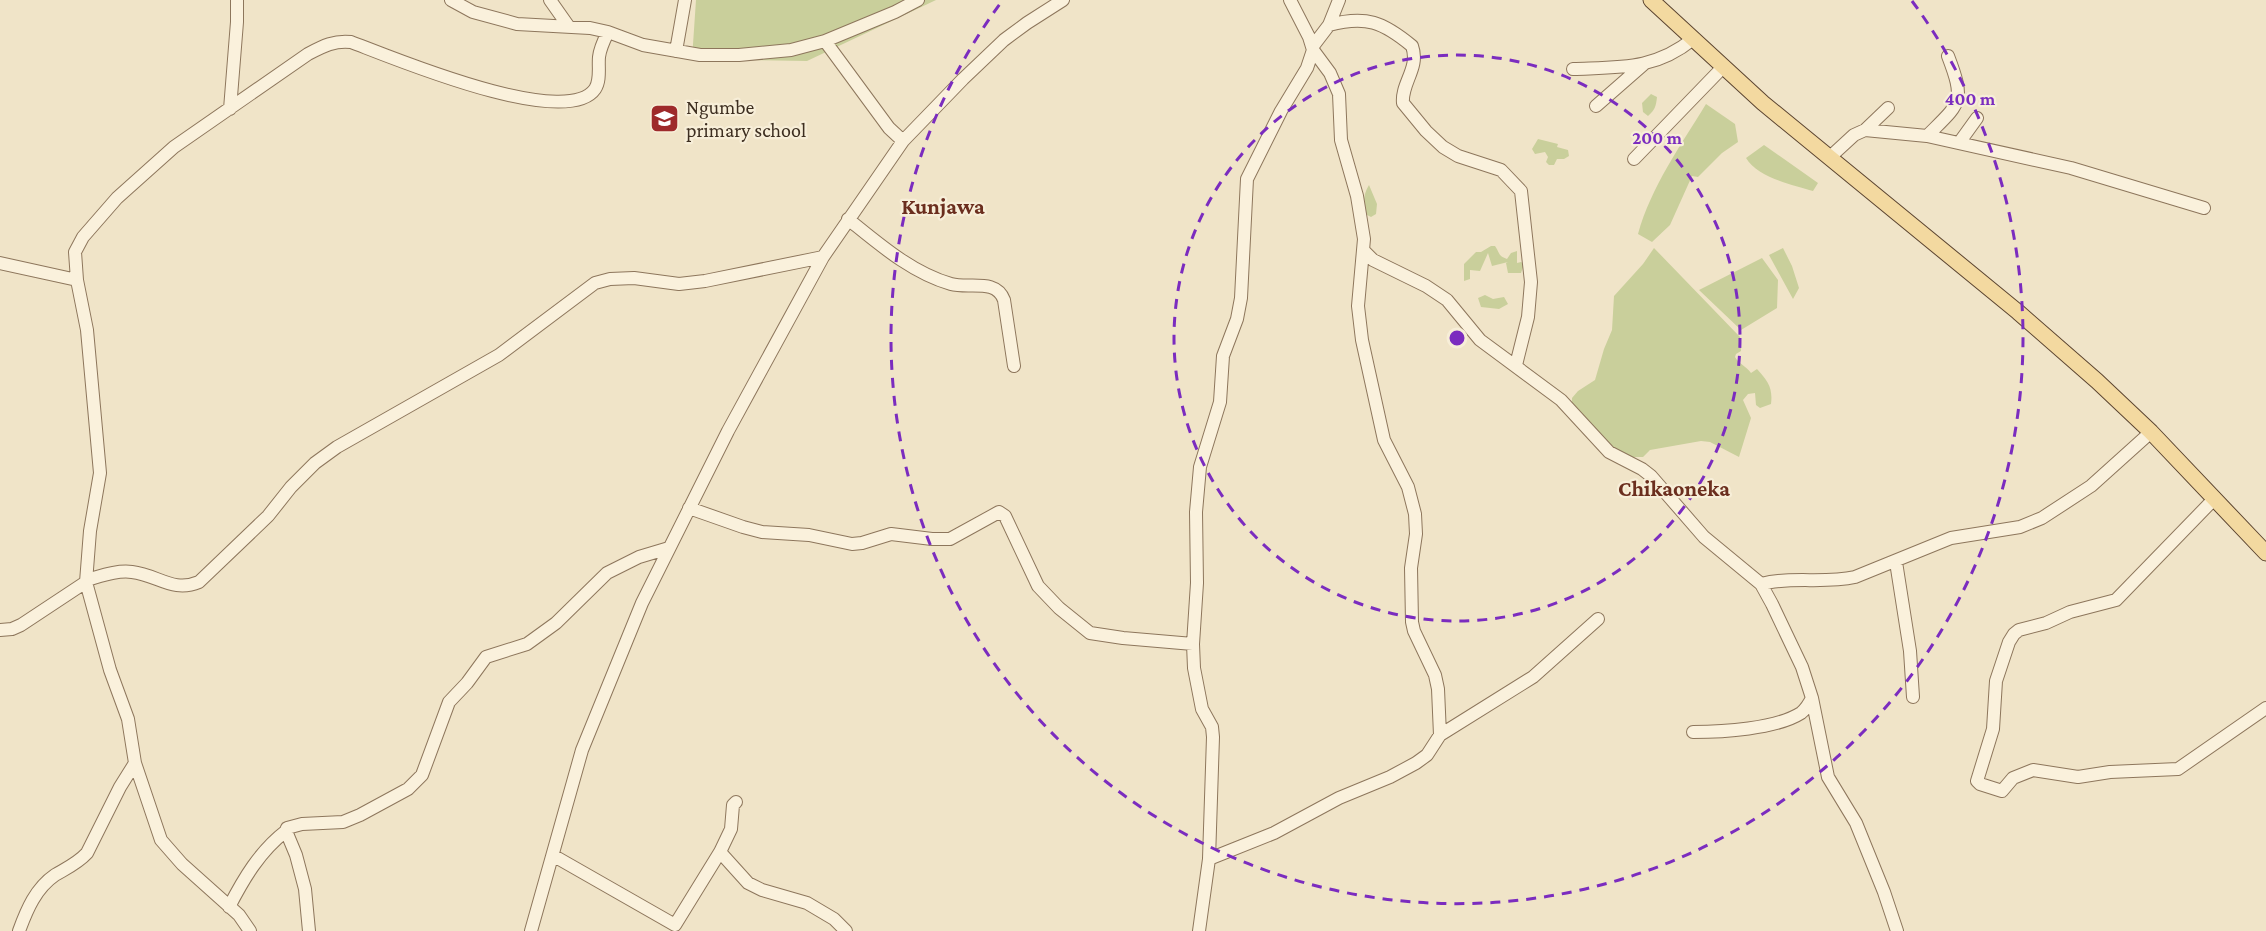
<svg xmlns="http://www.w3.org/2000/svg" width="2266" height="931" viewBox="0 0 2266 931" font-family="'Crimson Pro',serif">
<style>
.green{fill:#c9cf9b}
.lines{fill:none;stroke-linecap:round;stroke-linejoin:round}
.minor-casing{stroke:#8d765c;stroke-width:14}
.major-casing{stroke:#5b4430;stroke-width:17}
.minor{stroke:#faf1dc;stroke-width:12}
.major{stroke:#f3d9a0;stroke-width:15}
.ring{fill:none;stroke:#7b2cbf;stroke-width:3;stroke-dasharray:10 8}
.labels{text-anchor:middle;stroke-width:4.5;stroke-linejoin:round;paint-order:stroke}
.poi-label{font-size:20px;fill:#3d2e20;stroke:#f7eed8;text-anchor:start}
.quarter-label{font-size:22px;font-weight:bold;fill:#6b2e1e;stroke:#f7eed8}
.centre{fill:#7b2cbf;stroke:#f7eed8;stroke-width:3}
.ring-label{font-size:18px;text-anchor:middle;font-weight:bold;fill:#7b2cbf;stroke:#f7eed8;stroke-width:4.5;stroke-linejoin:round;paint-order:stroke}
</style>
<rect width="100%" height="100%" fill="#f0e4c8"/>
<path class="green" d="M696 0H936L807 61 692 59Z
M1651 94 1657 97C1656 106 1655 110 1648 116L1643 112 1642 103Z
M1706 104 1735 124 1738 142 1722 153 1698 177 1692 176 1670 225 1652 242 1638 234C1651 187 1681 145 1706 104Z
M1538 139 1558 144 1557 147 1568 150 1569 156 1564 159H1557L1554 165H1549L1546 162 1548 157 1545 152 1535 154 1532 149Z
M1764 145 1818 183 1813 191C1792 185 1757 177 1746 158Z
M1369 185 1377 204 1376 214 1371 217 1365 214C1363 203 1363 195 1369 185Z
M1491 246H1495C1500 253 1498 256 1507 259L1511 253 1517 251V263L1521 262 1524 264 1521 273H1508L1506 263 1508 262 1492 266 1488 253 1480 271 1470 270V279L1464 281V264L1476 252H1481Z
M1654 248 1740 337 1741 351 1736 354 1735 357C1739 364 1746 366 1751 373L1757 369C1768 381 1773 388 1771 404L1760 408 1756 405 1755 393 1748 394 1743 400 1751 418 1739 457 1710 442 1701 441 1650 450 1643 457H1627L1614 454 1572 409V398L1578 391 1595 380 1604 349 1612 330 1614 296 1643 264Z
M1783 248 1792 266 1799 288 1793 299 1769 255Z
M1762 258 1778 280 1777 308 1741 330 1699 290Z
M1485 295 1493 299 1504 297 1508 304 1499 309 1481 307 1478 298Z"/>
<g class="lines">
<defs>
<path id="minor" d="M451 0 473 12 517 24 590 28 608 32 643 45 700 55H739L791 50 825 41 889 128 903 141
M550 0 569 27
M1329 25C1366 15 1383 22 1412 46 1420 68 1401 83 1403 103L1426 131 1443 147 1458 156 1501 170 1521 191 1531 282 1528 317 1516 365
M825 41 895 12 918 0
M1313 46 1329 25 1339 0
M1313 50 1330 73 1339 94 1341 140 1357 196 1364 239 1358 306 1362 340 1384 440 1408 487 1415 514 1416 534 1411 568 1412 622 1414 631 1435 675 1438 689 1440 735
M676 51 685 0
M1573 69C1620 67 1655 70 1693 39
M1596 106 1644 64
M230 109 237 22V0
M1865 130 1888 108
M1927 136C1960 103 1966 103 1948 56
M1959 143 1977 118
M1829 158 1854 135 1865 130 1927 136 2071 168 2204 208
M1634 159 1724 66
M848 219C879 244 912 273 951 284 969 289 996 278 1004 300L1014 366
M1365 252 1373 260 1426 286 1447 300 1480 340 1561 400 1609 452 1642 469 1651 476 1704 537 1761 584 1772 604 1802 667 1812 698 1828 777 1856 823 1884 892 1897 931
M0 263 77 280
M2215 498 2116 600 2070 612 2046 623 2019 630 2014 634 2009 642 1996 681 1993 729 1977 781 1980 784 2002 791 2013 778 2033 770 2078 777 2110 772 2178 769 2266 708
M689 508 743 527 762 532 809 535 852 544 862 543 891 534 932 539H950L999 512 1005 516 1038 586 1059 608 1090 633 1123 638 1193 644
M1896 562 1910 651 1913 697
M86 580C101 576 117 570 132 572 158 575 173 593 199 582L268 516 291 487 315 463 337 447 499 355 595 283 610 279 634 278 679 284 705 281 823 257
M1761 584C1792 576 1824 584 1855 577L1951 538 2020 527 2042 518 2091 486 2151 432
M0 630 12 629 21 625 86 582
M1693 732C1722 732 1776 729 1801 713 1806 709 1809 704 1812 698
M720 852 748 883 762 890 807 903 834 919 846 931
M554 856 675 925 720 852 731 829 733 805 736 802
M1209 859 1274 833 1339 798 1390 777 1416 763 1427 755 1440 735 1533 677 1598 619
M229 907C244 878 260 851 286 831
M19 931C27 909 36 888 55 875 67 868 78 863 87 853L120 787 135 763
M250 931 239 915 182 864 161 840 135 763 128 719 110 670 86 582 90 531 100 473 87 330 77 280 75 252 83 237 117 198 174 147 308 54C323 46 335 40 351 42 391 57 566 131 595 89 601 80 598 67 599 57 600 48 604 40 608 32
M309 931 305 889 296 855 286 831 287 828 302 824 343 822 360 815 408 789 422 775 449 702 467 683 486 657 527 644 556 623 607 573 639 557 669 548
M531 931 582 750 642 603 728 431 823 257 903 141 963 79 1004 40 1027 23 1063 0
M1199 931 1209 859 1213 737 1212 727 1202 709 1194 668 1193 644 1197 583 1196 512 1200 467 1220 402 1223 356 1237 319 1241 298 1247 179 1281 111 1307 68 1313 50 1309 37 1290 0"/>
<path id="major" d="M1651 0 1763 103 2018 312 2097 381 2151 432 2266 553"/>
</defs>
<use href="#minor" class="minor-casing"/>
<use href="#major" class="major-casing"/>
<use href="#minor" class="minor"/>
<use href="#major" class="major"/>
</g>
<g class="ring">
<circle cx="1457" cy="338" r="283"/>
<path d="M1912 1A566 566 0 1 1 1002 1"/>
</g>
<defs>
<symbol id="school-square" viewBox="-11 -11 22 22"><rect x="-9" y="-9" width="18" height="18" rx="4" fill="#9e2a2b" stroke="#f7eed8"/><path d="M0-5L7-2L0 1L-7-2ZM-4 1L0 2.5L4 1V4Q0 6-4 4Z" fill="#fff"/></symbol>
</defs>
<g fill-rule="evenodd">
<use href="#school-square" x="648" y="102" width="33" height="33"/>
</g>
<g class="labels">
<g class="poi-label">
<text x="686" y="114">Ngumbe<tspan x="686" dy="23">primary school</tspan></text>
</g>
<g class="quarter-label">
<text x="943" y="214">Kunjawa</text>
<text x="1674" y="496">Chikaoneka</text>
</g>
</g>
<circle cx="1457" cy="338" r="9" class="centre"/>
<g class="ring-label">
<text x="1970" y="105">400 m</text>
<text x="1657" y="144">200 m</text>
</g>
</svg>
